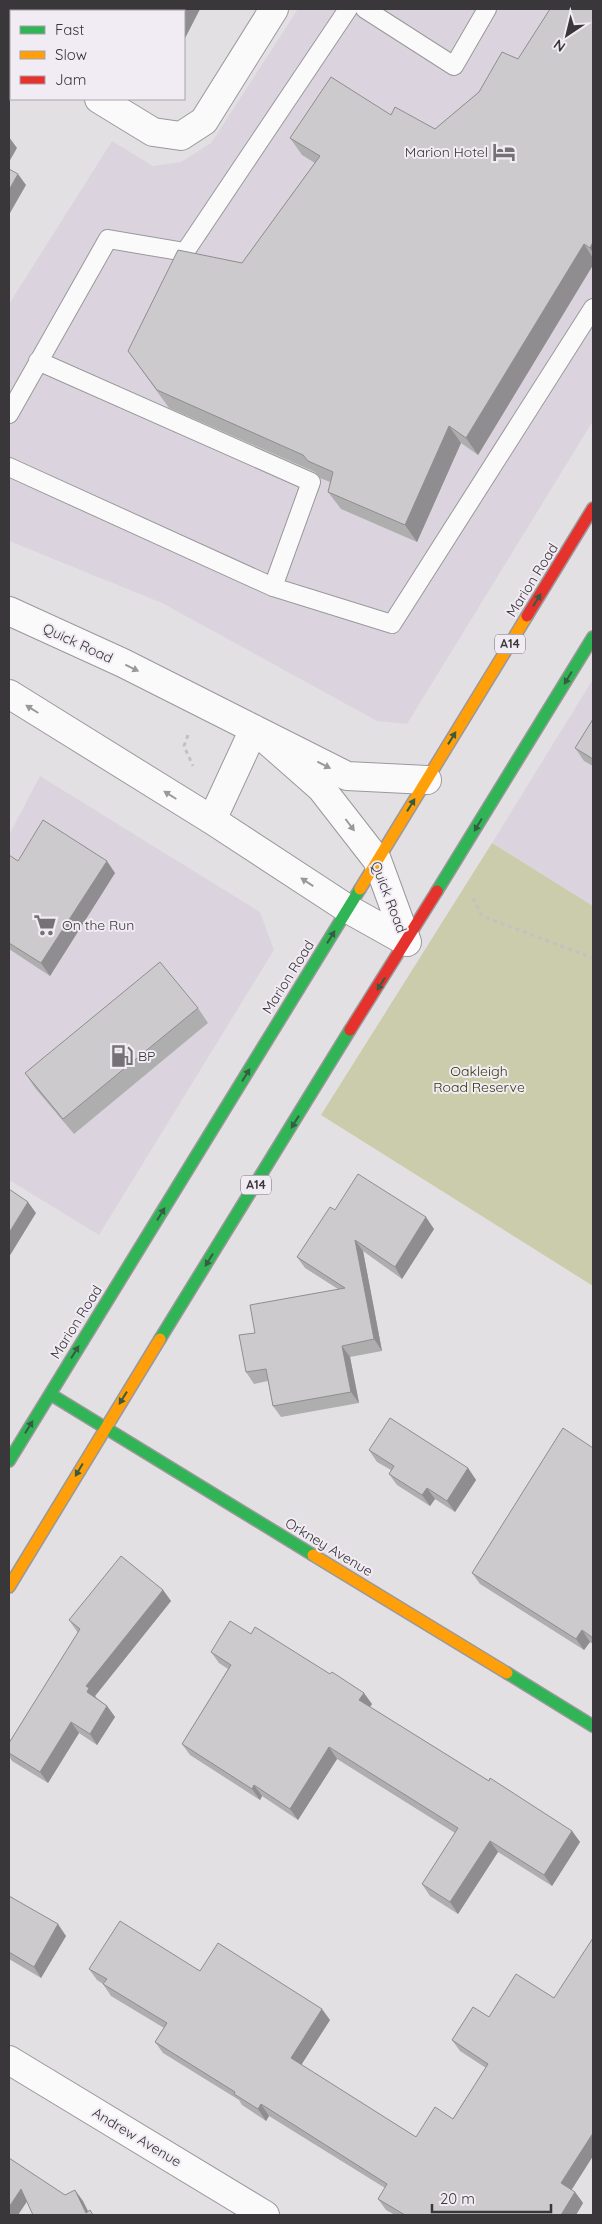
<svg xmlns="http://www.w3.org/2000/svg" width="602" height="2224" viewBox="0 0 602 2224" font-family="Quicksand,sans-serif">
<style>
.built{fill:#dbd4de}
.green{fill:#cbccab}
.lines{fill:none;stroke-linecap:round;stroke-linejoin:round}
.lane-casing{stroke:#9a989b;stroke-width:20}
.street-casing{stroke:#9a989b;stroke-width:30}
.fast-casing{stroke:#9a989b;stroke-width:14}
.slow-casing{stroke:#9a989b;stroke-width:14}
.jam-casing{stroke:#9a989b;stroke-width:14}
.path{stroke:#c2c2c2;stroke-width:3;stroke-dasharray:4 4;stroke-linecap:butt}
.lane{stroke:#fbfafb;stroke-width:18}
.street{stroke:#fbfafb;stroke-width:28}
.fast{stroke:#30b455;stroke-width:11}
.slow{stroke:#ff9f0a;stroke-width:11}
.jam{stroke:#e5322d;stroke-width:11}
.wall{fill:#afaeaf}
.shaded-wall{fill:#8f8d8f}
.building{fill:#cccacc;stroke:#8f8d8f}
.oneway{fill:#375c43}
.oneway2{fill:#9a989b}
.labels{text-anchor:middle;stroke-width:4;stroke-linejoin:round;paint-order:stroke}
.shield{fill:#f1ebf3;stroke:#716d72;stroke-width:1}
.shield-label{font-size:12px;font-weight:bold;fill:#3a373b}
.poi-label{font-size:14px;fill:#3a373b;stroke:#f1ebf3;text-anchor:start}
.street-label{font-size:14px;fill:#3a373b;stroke:#f1ebf3}
.park-label{font-size:14px;fill:#34350c;stroke:#f1ebf3}
</style>
<rect width="100%" height="100%" fill="#e3e0e4"/>
<path class="built" d="M298 9H593V421L407 724 377 721 162 603 9 541V304L112 141 153 166 181 162 211 143Z
M593 679V906L492 843Z
M40 776 260 912 274 950 99 1235 9 1180V835Z"/>
<path class="green" d="M492 843 593 906V1286L321 1115Z"/>
<g class="lines">
<defs>
<path id="lane" d="M365 9 454 66 487 9
M38 361 311 482 273 587
M9 414 108 239 185 252 348 9
M9 467 273 587 392 624 593 308"/>
<path id="street" d="M9 43 11 44
M99 99 153 132 181 136 204 121 274 9
M9 611 123 663 347 776 427 780
M9 694 212 820 348 909 407 942
M212 820 254 729 321 788 377 860 407 942
M9 2060 265 2215"/>
<path id="fast" d="M437 891 593 637
M160 1339 350 1030
M50 1394 313 1555
M9 1461 360 889
M507 1673 593 1726"/>
<path id="slow" d="M360 889 527 616
M313 1555 507 1673
M9 1587 160 1339"/>
<path id="jam" d="M527 616 593 508
M350 1030 437 891"/>
</defs>
<use href="#lane" class="lane-casing"/>
<use href="#street" class="street-casing"/>
<use href="#fast" class="fast-casing"/>
<use href="#slow" class="slow-casing"/>
<use href="#jam" class="jam-casing"/>
<path class="path" d="M188 735 184 746 193 766
M473 898 482 916 593 958"/>
<use href="#lane" class="lane"/>
<use href="#street" class="street"/>
<use href="#fast" class="fast"/>
<use href="#slow" class="slow"/>
<use href="#jam" class="jam"/>
</g>
<path class="wall" d="M114 9H200L184 40V11H121Z
M593 9V265L478 455 461 443 417 542 341 509 328 492 330 482 320 478 315 472 169 408 128 351 242 263 315 163 302 155 290 138 391 115 435 129 518 59Z
M593 719V766L584 761 575 748Z
M9 855 18 861 115 873 50 976 9 949Z
M198 1008 208 1023 74 1134 35 1088 25 1073Z
M335 1210 434 1229 402 1279 363 1251 382 1351 350 1357 359 1403 281 1417 273 1406 268 1381 254 1384 246 1372 255 1333 338 1289 305 1268 297 1257Z
M593 1448V1644L590 1642 584 1650 480 1584 472 1573Z
M369 1450 468 1468 476 1480 455 1512 435 1499 430 1506 397 1485 389 1474 391 1470 377 1462Z
M163 1590 171 1601 95 1696 97 1698 107 1706 115 1717 97 1745 79 1733 48 1783 12 1761 9 1756V1743L78 1633 69 1620Z
M251 1634 372 1704 370 1707 489 1781 572 1831 580 1842 552 1886 498 1852 458 1914 430 1896 422 1884 455 1833 337 1759 298 1820 262 1796 260 1800 190 1755 182 1744 228 1669 219 1663 211 1652Z
M9 1896 66 1936 41 1978 9 1959Z
M89 1969 200 1971 330 2020 301 2065 416 2137 453 2119 486 2068 460 2051 452 2040 473 2007 593 2156 571 2190 575 2192 583 2203 576 2215H395L386 2210 378 2199 385 2188 269 2116 266 2121 242 2105 239 2100 163 2053 155 2042 164 2028 111 1996 103 1984 97 1980Z"/>
<path class="shaded-wall" d="M186 9H200L184 40V14Z
M9 137 17 148 9 162Z
M18 174 26 185 10 213 9 212V190Z
M593 242V253L590 248Z
M584 244 593 258V265L478 455 466 438Z
M449 426 461 443 417 542 405 525Z
M107 861 115 873 50 976 41 963Z
M28 1202 36 1213 9 1257V1233Z
M426 1217 434 1229 402 1279 395 1267Z
M355 1240 363 1251 382 1351 374 1339Z
M342 1346 350 1357 359 1403 351 1392Z
M468 1468 476 1480 455 1512 447 1501Z
M427 1488 435 1499 430 1506 422 1495Z
M163 1590 171 1601 95 1696 97 1699 87 1692 86 1686Z
M582 1630 590 1642 584 1650 576 1639Z
M364 1693 372 1704 367 1711 359 1700Z
M107 1706 115 1717 97 1745 90 1734Z
M71 1722 79 1733 48 1783 40 1772Z
M329 1747 337 1759 298 1820 290 1809Z
M254 1785 262 1796 260 1800 252 1789Z
M572 1831 580 1842 552 1886 544 1875Z
M490 1841 498 1852 458 1914 450 1902Z
M58 1924 66 1936 41 1978 34 1967Z
M322 2009 330 2020 298 2070 291 2058Z
M261 2104 269 2116 266 2121 258 2109Z
M593 2133V2156L569 2194 561 2183Z
M21 2189 28 2200 18 2215H9V2207Z
M75 2190 83 2201 90 2215 86 2213Z
M575 2192 583 2203 576 2215H561Z"/>
<path class="building" d="M137 9H186L184 14V11H140V10Z
M550 9H593V242L590 248 584 244 466 438 449 426 405 525 328 492 333 472 308 461 303 455 157 390 128 351 178 250 242 263 320 156 290 138 331 77 391 115 395 107 435 129 479 92 502 52 518 59Z
M9 169 18 174 9 190Z
M593 719V759L575 748Z
M43 820 107 861 41 963 9 943V855L18 861Z
M160 962 198 1008 63 1119 25 1073Z
M358 1174 426 1217 395 1267 355 1240 374 1339 342 1346 351 1392 273 1406 266 1369 246 1372 239 1335 255 1333 250 1305 345 1288 297 1257 330 1207 335 1210Z
M9 1189 28 1202 9 1233Z
M390 1418 468 1468 447 1501 427 1488 422 1495 389 1474 394 1466 369 1450Z
M563 1428 593 1448V1638L582 1630 576 1639 472 1573Z
M121 1556 163 1590 86 1686 89 1688 87 1692 107 1706 90 1734 71 1722 40 1772 9 1753V1743L80 1629 69 1620Z
M230 1621 251 1634 255 1627 330 1674 332 1672 364 1693 359 1700 489 1781 490 1778 572 1831 544 1875 490 1841 450 1902 422 1884 458 1828 329 1747 290 1809 254 1785 252 1789 182 1744 231 1665 211 1652Z
M9 1896 58 1924 34 1967 9 1952Z
M120 1921 200 1971 218 1943 322 2009 291 2058 416 2137 435 2107 453 2119 488 2064 452 2040 473 2007 489 2017 516 1974 554 1998 593 1938V2133L561 2183 575 2192 561 2215H405L378 2199 387 2184 261 2104 258 2109 234 2094 235 2092 155 2042 167 2023 103 1984 107 1979 89 1969Z
M9 2158 65 2195 75 2190 86 2213 90 2210 93 2215H33L21 2189 9 2207Z"/>
<defs><path id="oneway-solid" d="M-6-.8H1V-3.2L6.5 0L1 3.2V.8H-6Z" transform="scale(1.25)"/></defs>
<g class="oneway">
<use href="#oneway-solid" transform="translate(537 600) rotate(-58)"/>
<use href="#oneway-solid" transform="translate(568 678) rotate(121)"/>
<use href="#oneway-solid" transform="translate(452 738) rotate(-58)"/>
<use href="#oneway-solid" transform="translate(411 805) rotate(-58)"/>
<use href="#oneway-solid" transform="translate(478 825) rotate(121)"/>
<use href="#oneway-solid" transform="translate(331 937) rotate(-58)"/>
<use href="#oneway-solid" transform="translate(381 984) rotate(122)"/>
<use href="#oneway-solid" transform="translate(246 1075) rotate(-58)"/>
<use href="#oneway-solid" transform="translate(295 1122) rotate(122)"/>
<use href="#oneway-solid" transform="translate(161 1214) rotate(-58)"/>
<use href="#oneway-solid" transform="translate(209 1260) rotate(122)"/>
<use href="#oneway-solid" transform="translate(75 1352) rotate(-58)"/>
<use href="#oneway-solid" transform="translate(123 1398) rotate(122)"/>
<use href="#oneway-solid" transform="translate(29 1427) rotate(-58)"/>
<use href="#oneway-solid" transform="translate(79 1470) rotate(121)"/>
</g>
<g class="oneway2">
<use href="#oneway-solid" transform="translate(132 668) rotate(26)"/>
<use href="#oneway-solid" transform="translate(32 709) rotate(-148)"/>
<use href="#oneway-solid" transform="translate(324 765) rotate(27)"/>
<use href="#oneway-solid" transform="translate(170 795) rotate(-148)"/>
<use href="#oneway-solid" transform="translate(350 825) rotate(53)"/>
<use href="#oneway-solid" transform="translate(307 882) rotate(-147)"/>
</g>
<defs>
<symbol id="hotel-bare" viewBox="-9 -9 18 18"><path d="M-6-4.5h1.5V1H6V5H4.5V3h-9V5H-6ZM-4 0a1.8 1.8 0 1 1 3.6 0ZM.5 0V-2.5h3Q6-2.5 6 0Z" fill="#757276" stroke="#f1ebf3" stroke-width="2.5" paint-order="stroke"/></symbol>
<symbol id="supermarket-bare" viewBox="-9 -9 18 18"><path d="M-6-5.5h2.5l.6 2H6L4.5 2H-2.5L-4.4-4H-6ZM-1.5 3.2a1.3 1.3 0 1 0 .1 0ZM3 3.2a1.3 1.3 0 1 0 .1 0Z" fill="#757276" stroke="#f1ebf3" stroke-width="2.5" paint-order="stroke"/></symbol>
<symbol id="fuel-bare" viewBox="-9 -9 18 18"><path d="M-5.5-6h7V0h2V4h1.3V-2.5L3-4.5l.8-.8L6-3V5H2.5V1h-1V6h-7ZM-4.2-4.7v3.2H.2V-4.7Z" fill="#757276" stroke="#f1ebf3" stroke-width="2.5" paint-order="stroke"/></symbol>
</defs>
<g fill-rule="evenodd">
<use href="#hotel-bare" x="488" y="136" width="32" height="32"/>
<use href="#supermarket-bare" x="29" y="909" width="32" height="32"/>
<use href="#fuel-bare" x="106" y="1040" width="32" height="32"/>
</g>
<g class="labels">
<g class="shield">
<rect x="495" y="634.5" width="30" height="19" rx="4"/>
<rect x="241" y="1175.5" width="30" height="19" rx="4"/>
</g>
<g class="shield-label">
<text x="510" y="648">A14</text>
<text x="256" y="1189">A14</text>
</g>
<g class="poi-label">
<text x="488" y="157" text-anchor="end">Marion Hotel</text>
<text x="62" y="930">On the Run</text>
<text x="138" y="1061">BP</text>
</g>
<g class="street-label">
<text transform="translate(532 580) rotate(-58)" y="5">Marion Road</text>
<text transform="translate(78 643) rotate(25)" y="5">Quick Road</text>
<text transform="translate(389 897) rotate(69)" y="5">Quick Road</text>
<text transform="translate(288 977) rotate(-58)" y="5">Marion Road</text>
<text transform="translate(76 1322) rotate(-58)" y="5">Marion Road</text>
<text transform="translate(329 1547) rotate(31)" y="5">Orkney Avenue</text>
<text transform="translate(137 2137) rotate(31)" y="5">Andrew Avenue</text>
</g>
<g class="park-label">
<text x="479" y="1076">Oakleigh<tspan x="479" dy="16">Road Reserve</tspan></text>
</g>
</g>
<rect width="602" height="2224" fill="none" stroke="#3a373b" stroke-width="20"/>
<rect x="10" y="10" width="175" height="90" fill="#f1ebf3" stroke="#a8a3a9"/>
<rect x="20" y="26" width="25" height="8" fill="#30b455" stroke="#a8a3a9"/>
<text x="55" y="35" font-size="15" fill="#3a373b">Fast</text>
<rect x="20" y="51" width="25" height="8" fill="#ff9f0a" stroke="#a8a3a9"/>
<text x="55" y="60" font-size="15" fill="#3a373b">Slow</text>
<rect x="20" y="76" width="25" height="8" fill="#e5322d" stroke="#a8a3a9"/>
<text x="55" y="85" font-size="15" fill="#3a373b">Jam</text>
<g transform="translate(567 35) rotate(215)" stroke="#f1ebf3" stroke-width="4" paint-order="stroke">
<path d="M0-4L9 19L0 12L-9 19Z" fill="#3a373b"/>
<text y="-8" font-size="14" font-weight="bold" text-anchor="middle" fill="#3a373b">N</text>
</g>
<path d="M432 2204v8h119v-8" fill="none" stroke="#3a373b" stroke-width="2.5"/>
<text x="440" y="2204" font-size="15" fill="#3a373b" stroke="#f1ebf3" stroke-width="4" paint-order="stroke">20 m</text>
</svg>
